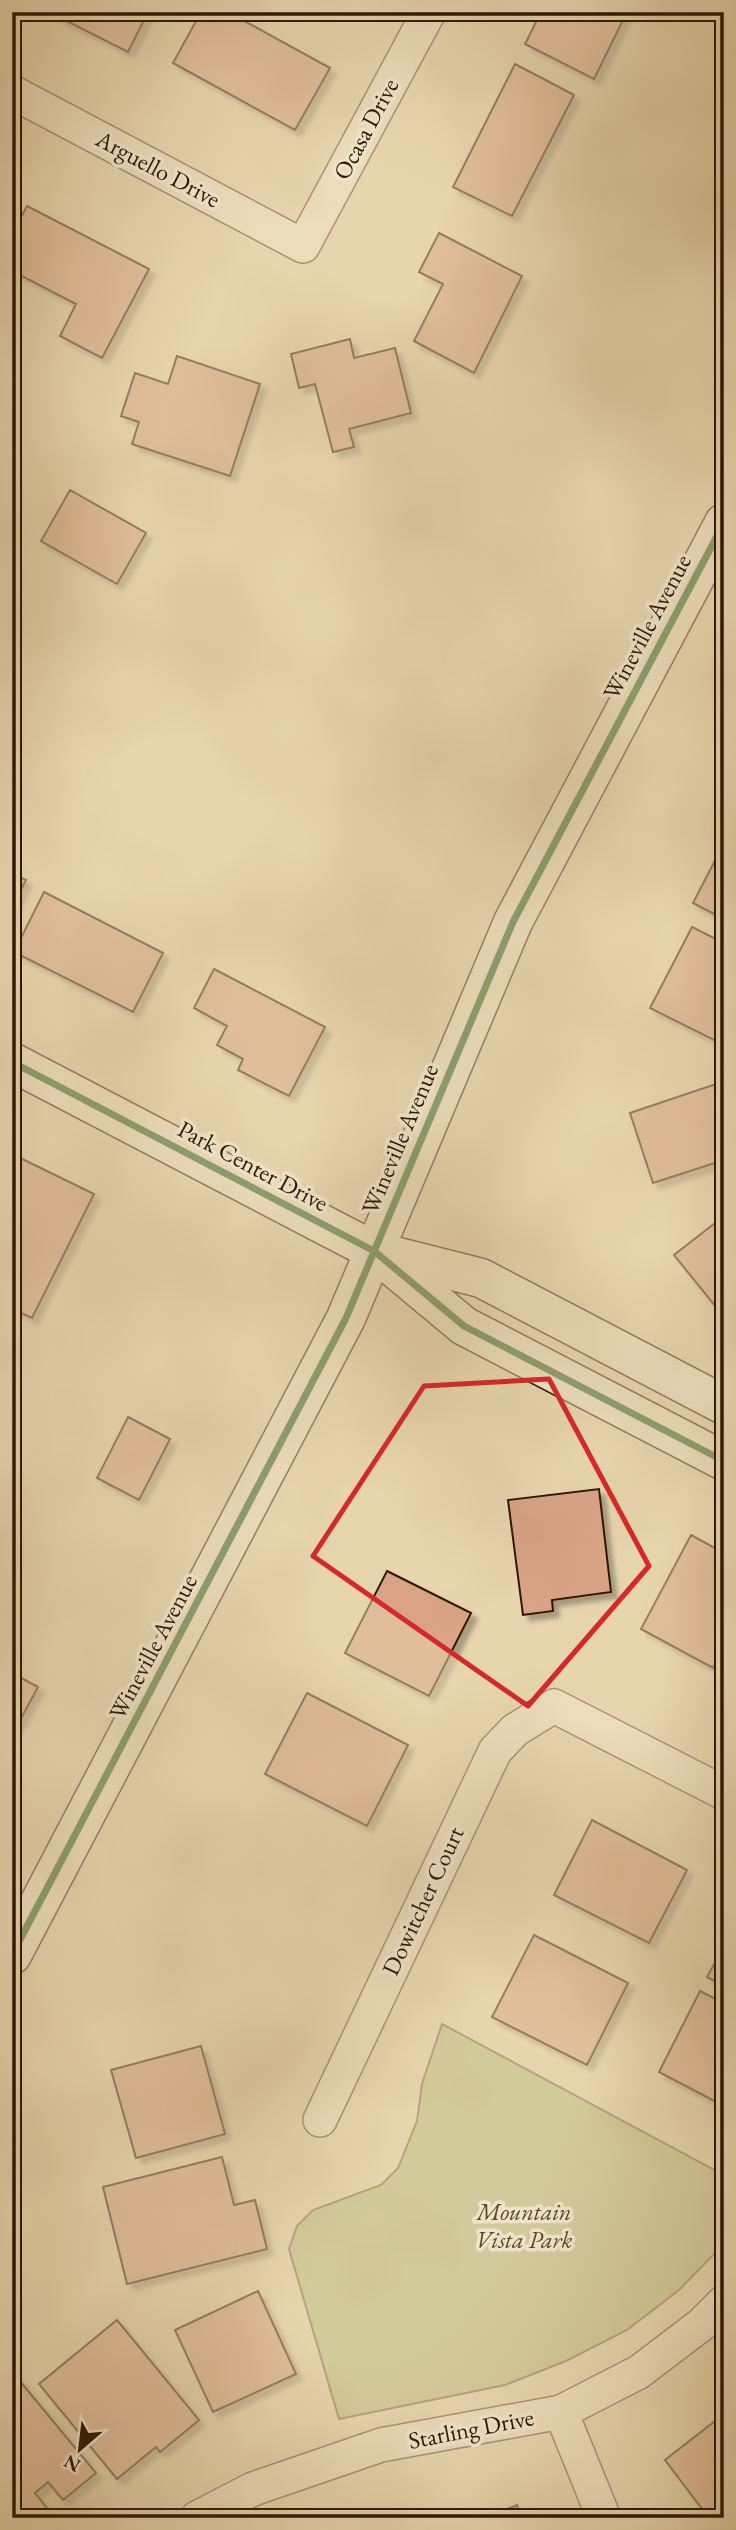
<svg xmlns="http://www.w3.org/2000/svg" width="736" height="2530" viewBox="0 0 736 2530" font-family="'EB Garamond',serif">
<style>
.green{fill:#bbbc86;stroke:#746a44;stroke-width:2}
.building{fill:#daa386;stroke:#2d1703;stroke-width:2;filter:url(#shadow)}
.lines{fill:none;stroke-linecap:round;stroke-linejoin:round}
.street-casing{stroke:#5c462e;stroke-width:36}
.secondary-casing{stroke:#2d1703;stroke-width:41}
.street{stroke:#efe4ca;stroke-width:33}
.secondary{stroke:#efe4ca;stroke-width:38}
.cycleway-casing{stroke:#efe4ca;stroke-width:11}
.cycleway{stroke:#1b5e20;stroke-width:7}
.marked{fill:none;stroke:#d62828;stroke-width:5;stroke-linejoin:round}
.labels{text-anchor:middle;stroke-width:7;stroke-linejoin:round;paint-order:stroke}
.street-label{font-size:24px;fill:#2d1703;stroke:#efe4ca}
.park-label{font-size:24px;font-style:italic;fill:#58492a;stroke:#efe4ca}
</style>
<defs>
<filter id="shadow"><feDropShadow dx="6" dy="6" stdDeviation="2" flood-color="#0004"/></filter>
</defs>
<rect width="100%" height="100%" fill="#e7d5ad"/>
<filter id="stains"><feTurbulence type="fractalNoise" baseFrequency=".00286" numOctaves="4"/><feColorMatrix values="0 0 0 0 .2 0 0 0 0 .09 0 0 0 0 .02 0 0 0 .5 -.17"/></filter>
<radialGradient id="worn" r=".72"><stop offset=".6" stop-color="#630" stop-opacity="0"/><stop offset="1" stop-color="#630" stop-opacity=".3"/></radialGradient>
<path class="green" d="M442 2024 724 2175V2244L679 2290 627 2330 566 2361 505 2385 339 2419 289 2249 297 2226 313 2210 381 2185 398 2168 417 2121 422 2084Z"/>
<path class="building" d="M49 12H148L128 52Z
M201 12H228L330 68 295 130 173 63Z
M541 12H627L594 79 525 44Z
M515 64 574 95 512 216 453 187Z
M27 206 149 269 102 358 60 336 76 304 12 271V234Z
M439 233 522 276 474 373 414 341 443 284 419 272Z
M350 339 354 358 395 348 411 413 349 429 354 447 333 452 315 384 299 388 291 354Z
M177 356 260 384 230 476 132 444 139 422 121 416 135 373 168 384Z
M70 490 146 533 117 584 41 541Z
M724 843V919L693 903Z
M12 873 26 880 12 907Z
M44 892 163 953 133 1012 14 952Z
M692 927 724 943V1045L650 1008Z
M214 969 325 1027 289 1096 238 1070 243 1059 217 1045 227 1026 194 1008Z
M719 1083 724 1099V1160L653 1183 630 1113Z
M12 1154 94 1194 32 1318 12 1309Z
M724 1216V1317L674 1255Z
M128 1417 170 1439 139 1500 97 1478Z
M599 1489 611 1592 552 1600 553 1611 523 1615 508 1500Z
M691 1535 724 1553V1647L713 1668 641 1629Z
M387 1571 471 1613 429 1696 345 1653Z
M12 1673 38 1687 17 1726 12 1723Z
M307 1693 408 1745 367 1826 265 1774Z
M592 1820 687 1870 649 1943 554 1895Z
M534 1935 628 1983 587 2065 492 2017Z
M724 1946V1986L707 1977Z
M700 1991 724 2003V2106L659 2072Z
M201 2046 225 2134 136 2158 111 2070Z
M222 2157 234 2205 255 2200 267 2249 127 2284 103 2187Z
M258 2291 296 2374 213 2412 175 2330Z
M117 2320 199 2420 160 2452 156 2447 117 2479 39 2384Z
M14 2374 96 2473 63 2500 48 2482 35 2493 55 2518H12Z
M724 2414V2518H709L665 2460Z
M517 2505 522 2518H485Z"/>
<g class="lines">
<defs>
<path id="street" d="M12 92 303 246 429 12
M320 2120 495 1751 515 1730 554 1706 724 1793
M561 2412 604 2518
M197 2518 253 2489 381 2445 561 2412 639 2372 702 2324 724 2302"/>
<path id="secondary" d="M12 1062 374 1251 464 1326 724 1461
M382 1253 481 1278 724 1405
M12 1955 346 1318 513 922 724 523"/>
</defs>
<use href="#street" class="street-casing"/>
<use href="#secondary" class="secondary-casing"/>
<use href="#street" class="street"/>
<use href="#secondary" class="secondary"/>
<defs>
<path id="cycleway" d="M12 1062 374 1251 464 1326 724 1461
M12 1955 346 1318 513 922 724 523"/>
</defs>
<use href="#cycleway" class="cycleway-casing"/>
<use href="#cycleway" class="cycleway"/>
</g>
<path d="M0 0H736V2530H0ZM549 1379 649 1566 528 1706 313 1556 424 1386Z" fill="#e7d5ad" fill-opacity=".55" fill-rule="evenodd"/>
<path class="marked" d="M549 1379 649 1566 528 1706 313 1556 424 1386Z"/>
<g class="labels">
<g class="street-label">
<text transform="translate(366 129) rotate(-62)" y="8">Ocasa Drive</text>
<text transform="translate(158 169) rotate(28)" y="8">Arguello Drive</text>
<text transform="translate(647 627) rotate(-62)" y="8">Wineville Avenue</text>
<text transform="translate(400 1139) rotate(-67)" y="8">Wineville Avenue</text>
<text transform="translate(253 1166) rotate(28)" y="8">Park Center Drive</text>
<text transform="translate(153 1647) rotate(-62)" y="8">Wineville Avenue</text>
<text transform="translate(423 1901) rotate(-65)" y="8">Dowitcher Court</text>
<text transform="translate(471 2429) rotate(-11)" y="8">Starling Drive</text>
</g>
<g class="park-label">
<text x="524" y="2220">Mountain<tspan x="524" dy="28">Vista Park</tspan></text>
</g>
</g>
<rect width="736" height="2530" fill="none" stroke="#e7d5ad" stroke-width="42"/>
<rect x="14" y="14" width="708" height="2502" fill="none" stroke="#2d1703" stroke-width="3.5"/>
<rect x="21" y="21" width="694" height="2488" fill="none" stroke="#2d1703" stroke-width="2"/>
<g transform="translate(80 2449) rotate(208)" stroke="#efe4ca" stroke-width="5" paint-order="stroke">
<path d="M0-5L12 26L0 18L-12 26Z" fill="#2d1703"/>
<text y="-10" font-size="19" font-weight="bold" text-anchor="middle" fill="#2d1703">N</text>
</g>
<rect width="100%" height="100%" filter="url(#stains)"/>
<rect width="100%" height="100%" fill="url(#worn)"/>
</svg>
